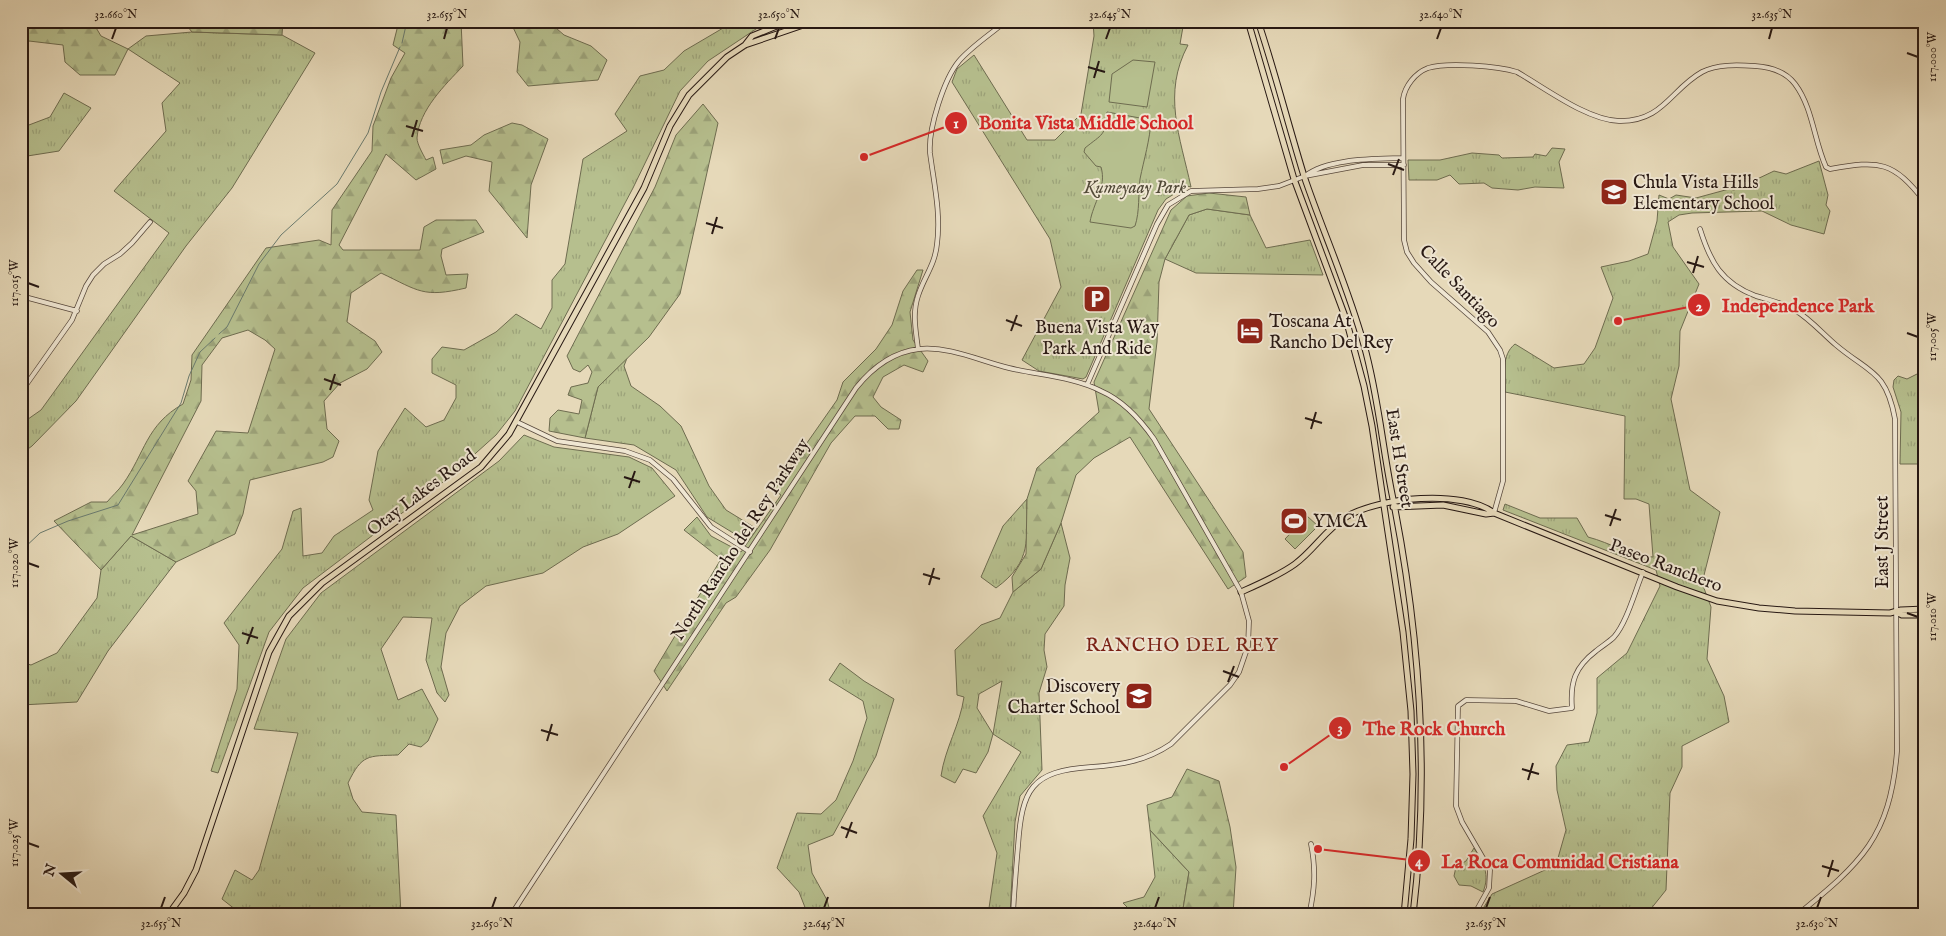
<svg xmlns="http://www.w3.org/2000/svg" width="1946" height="936" viewBox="0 0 1946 936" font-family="'IM FELL English',serif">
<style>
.grass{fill:url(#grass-tufts);stroke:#6e6c50;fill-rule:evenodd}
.forest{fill:url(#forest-firs);stroke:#6e6c50;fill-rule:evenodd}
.pitch{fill:#b6bf8e;stroke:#6e6c50}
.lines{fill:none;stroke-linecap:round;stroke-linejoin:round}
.stream{stroke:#6a7a6e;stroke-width:1}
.minor-casing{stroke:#57483c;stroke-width:5.5}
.major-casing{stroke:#271813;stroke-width:7}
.minor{stroke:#efe6d2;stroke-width:4}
.major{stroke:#e6d9b9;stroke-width:5}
.ticks{fill:none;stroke:#271813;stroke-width:2}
.labels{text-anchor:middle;stroke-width:4;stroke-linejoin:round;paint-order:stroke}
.poi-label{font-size:18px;fill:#271813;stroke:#efe6d2;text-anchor:start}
.park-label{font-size:18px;font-style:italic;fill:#524a38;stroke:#efe6d2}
.street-label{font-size:18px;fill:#271813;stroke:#efe6d2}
.neighbourhood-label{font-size:19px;letter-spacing:1px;fill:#7a1f14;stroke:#efe6d2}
.leader{fill:none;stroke:#d62828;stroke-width:2}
.callout-dot{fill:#d62828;stroke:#efe6d2;stroke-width:2}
.mark-label{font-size:15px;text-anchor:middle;font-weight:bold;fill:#fff}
.callout-label{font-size:19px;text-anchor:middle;font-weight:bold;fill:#d62828;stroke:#efe6d2;stroke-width:4;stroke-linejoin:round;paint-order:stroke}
.neatline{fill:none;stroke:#271813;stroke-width:2}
.ticks-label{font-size:12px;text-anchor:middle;fill:#271813}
</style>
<defs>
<pattern id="grass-tufts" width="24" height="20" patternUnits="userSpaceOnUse" patternTransform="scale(1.25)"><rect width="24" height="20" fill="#b6bf8e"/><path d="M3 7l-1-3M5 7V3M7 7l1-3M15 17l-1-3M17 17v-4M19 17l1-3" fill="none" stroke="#9ca37a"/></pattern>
<pattern id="forest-firs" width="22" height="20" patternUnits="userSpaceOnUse" patternTransform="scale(1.25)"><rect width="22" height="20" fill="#b6bf8e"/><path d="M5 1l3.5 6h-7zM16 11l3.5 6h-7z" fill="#9ca37a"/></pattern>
</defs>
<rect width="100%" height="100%" fill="#e6d9b9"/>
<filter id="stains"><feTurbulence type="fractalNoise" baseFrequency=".004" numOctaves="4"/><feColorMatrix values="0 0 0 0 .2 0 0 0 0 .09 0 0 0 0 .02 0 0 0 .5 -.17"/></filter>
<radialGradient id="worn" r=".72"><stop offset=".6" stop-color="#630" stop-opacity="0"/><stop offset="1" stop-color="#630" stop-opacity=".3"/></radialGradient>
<path class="grass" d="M735 21H760L762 25 708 61 680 91 633 188 515 411 496 435 447 479 303 588 269 632 218 773 211 771 237 689 239 645 224 623 282 549 293 511 301 508 303 556 322 553 334 536 373 510 369 500 378 451 405 408 426 427 444 420 456 398V385L432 373V359L442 347 464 350 496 332 516 314 541 329 552 308V280L565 264 583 159 627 131 615 114 640 76 664 70 684 51Z
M1093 21H1184L1180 44 1188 45C1162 94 1180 136 1191 187L1187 186 1166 199 1158 210 1086 377 1083 379 1039 371 1022 360 1061 287 1050 239 952 82 957 69 974 55 1027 140H1055L1081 114 1094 36Z
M192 32 282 35 315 53 232 188 186 246 76 401 32 446 21 454V424L41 410 169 233 114 191 166 131 162 103 180 83 128 49 146 36Z
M64 93 91 108 59 151 21 157V128L50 117Z
M1552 148 1565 149 1559 162 1564 188 1535 187 1518 190 1492 188 1484 183 1459 184 1450 175 1437 180H1409L1408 160H1440L1472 153 1499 155 1502 158 1533 157 1535 154 1546 156Z
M1819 161 1828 195 1826 205 1830 211 1824 234 1791 225 1762 211 1692 213 1679 215 1668 222 1673 247 1699 284 1680 331 1679 366 1671 399 1690 490 1720 512 1702 583 1711 607 1707 659 1724 696 1729 722 1682 746V767L1670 793 1666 890 1646 915H1479L1492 894 1556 865 1566 830 1557 790 1556 766 1567 745 1589 742 1597 713V678L1627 653 1660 586 1656 570 1503 510 1505 504 1540 518H1577L1588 537C1611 543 1630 556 1653 557L1649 504 1636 499H1624L1625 416 1505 392C1505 375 1501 355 1515 344L1554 368 1584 364 1595 348 1613 298 1601 267 1629 261 1648 254 1657 221 1659 195 1669 199 1676 195 1696 198 1729 189 1734 190 1774 171 1786 174Z
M1207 209 1250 215 1266 248 1310 240 1323 275 1196 273 1165 259 1189 215Z
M627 358 624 366 631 386 660 406 681 426 709 486 726 510 757 529 748 542 707 517 676 470 634 445 585 438 598 387Z
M1917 374 1925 375V464H1900L1901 412 1893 387 1894 380 1898 376 1907 379Z
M524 435 554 447 629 457 652 468 675 496 618 534 583 547 543 573 486 586 460 606 446 633 441 667 449 695 445 702 437 693 426 660 432 618 403 617 381 649 398 700 422 689 438 719 428 741 421 747 409 744 398 755C368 756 362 754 348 783L353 799 362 812 396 815 401 915H233L236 910 222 899 235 870 252 880 259 870 298 733 254 729 286 639 321 593 499 461Z
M1027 499C1026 540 1033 561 996 588L981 577 1003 526Z
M1061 523 1070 558 1065 585 1064 606 1045 634 1044 650 1047 667 1039 693 1042 770 1020 796 1015 822 1010 915H988L997 853 983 816 1021 752 993 734 988 752 976 773 963 769 955 783 941 776C945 748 960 725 964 697L957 695 955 650 981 625 1000 618 1013 592 1041 569ZM1002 681 993 734 977 708 979 694Z
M131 536 176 562 108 651 77 702 21 705V662L31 665 57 653 97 598 101 570Z
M840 663 864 681 894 699 876 756 833 835 808 845 812 873 827 900 831 915H808L799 892 777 868 797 813 821 814 836 800 853 761 867 718 863 701 829 680Z
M1150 830 1189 872 1182 915H1135L1123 903 1144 897 1155 877Z
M1474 848C1484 863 1490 875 1483 892L1471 886 1459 885 1454 876 1456 867 1466 861Z"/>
<path class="forest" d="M21 21H92L101 36 128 49 115 75H80L65 62 63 45 29 41 21 53Z
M183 21H283L282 35 192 32Z
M399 21H461L463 66C445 85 419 110 417 138 417 144 423 154 426 160L433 157 436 169 416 180 386 154 339 245 343 250H420L424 227 436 220H476L484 232 442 249 441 256 446 275 468 274 466 288C423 298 419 291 381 273L351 293 347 322 375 341 382 352 367 369 340 383 324 401 327 429 339 441 333 457 323 462 250 480 243 514 235 534 176 562 131 536 101 570 54 521 91 502H107C112 496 118 491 123 484 145 453 146 425 183 404L191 380 192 355 266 248 319 240 331 245 332 210 372 151 373 126 391 78 405 53 393 45ZM248 330 265 340 275 349 248 433 216 431 188 481 196 491 198 514 132 535 201 401 202 365 222 338Z
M510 21H548L564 35 591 46 607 60 598 80 528 86 517 72 520 42Z
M703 104 718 123 680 294 649 337 598 387 585 438 549 431 550 418 558 410 579 414 582 400 568 395 571 387 588 383 592 372 588 365 580 372 573 369 567 356 655 187 676 135Z
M512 123 522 125 548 139 531 185 527 238 489 191 492 162 466 156 443 164 440 150 471 145 484 135Z
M1209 193 1246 197 1250 215 1207 209 1189 215 1165 259 1159 282 1157 342 1149 409 1243 552 1246 577 1228 589 1130 437 1094 458 1076 475 1061 523 1041 569 1013 592 1012 577 1026 554 1027 499 1037 468 1099 412 1094 382 1171 210 1187 196Z
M917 270H923L910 312 913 340 928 361 923 372 904 365 883 377 873 397 881 407 901 420 899 429H888L875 416H855L831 443 770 550 736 597 726 603 667 691 654 671 721 559 684 530 697 517 711 536 741 552 781 495 774 490 837 400 843 382 876 349 892 325 903 291Z
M1187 769 1219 781 1230 827 1236 867 1233 915H1182L1189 872 1150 830 1147 805 1172 797Z"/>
<path class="pitch" d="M1133 60 1155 62 1147 107 1109 102 1112 74Z
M1107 112 1151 120C1150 140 1144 159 1140 179 1138 194 1140 211 1135 226L1131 228 1090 222C1093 203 1107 187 1101 167L1096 166 1084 152 1085 148C1102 134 1106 136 1107 112Z
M1307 516 1318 526 1295 549 1285 539Z"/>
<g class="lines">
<path class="stream" d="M402 43 407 21
M219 334 227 327 259 264 281 235 337 184 368 133 381 92 400 47
M21 551 40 533 68 521 118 505 181 403 189 376 200 352 215 338"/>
<defs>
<path id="minor" d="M1305 176C1328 158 1375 159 1403 158
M1700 229C1710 261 1721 283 1756 296 1769 300 1783 303 1795 310 1810 319 1822 333 1836 345 1869 373 1886 370 1895 419L1897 751C1890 838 1861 863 1797 915
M21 296 77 311
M918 349C916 331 912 314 918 296 924 277 935 265 937 244 941 213 934 184 930 153 928 129 944 79 959 61 972 46 991 34 1006 21
M1087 385 1157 224 1168 205 1191 191 1258 189 1279 186 1305 176 1363 165H1404
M21 392 72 320 86 286 93 275 104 264 120 254 132 243 150 222
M517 422 557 441 625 451 650 460 673 479 711 527 750 552
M1494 513 1503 481V359L1500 350 1488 332 1431 282 1414 263 1407 252 1404 240 1403 99C1405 86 1415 73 1428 68 1447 62 1498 66 1517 72 1545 88 1587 120 1619 121 1663 122 1671 89 1702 72 1717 64 1738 65 1755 66 1771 67 1785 71 1795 84 1813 108 1814 141 1826 167L1830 169C1880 160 1893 161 1925 202
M511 915 856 388C872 368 893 352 919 349 950 346 980 361 1009 368 1038 375 1074 377 1101 391 1124 401 1140 419 1154 439L1241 592 1249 621 1248 646 1239 672 1230 685 1171 744C1146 761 1121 765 1091 767 1031 771 1022 789 1018 846 1016 869 1014 892 1013 915
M1309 915C1315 889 1316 869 1311 844
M1474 915 1489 888 1490 870 1462 822 1456 806 1458 706 1466 700 1516 701 1549 711 1572 708C1570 682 1575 667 1596 651 1602 646 1609 642 1614 637 1627 622 1635 591 1643 572"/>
<path id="major" d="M1248 21 1294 179 1346 319 1364 386 1372 426 1403 632 1411 711 1413 774 1411 839 1404 915
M1258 21C1275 72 1288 124 1304 176 1323 232 1348 287 1364 345 1378 394 1382 444 1392 494 1420 633 1430 774 1413 915
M745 45 752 36 789 21
M1393 507 1443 505 1486 514 1494 513
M1241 592C1259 584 1280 575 1295 564 1314 550 1326 529 1346 517 1379 497 1463 489 1494 513L1677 587 1717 601 1759 608 1795 611 1890 613 1901 610 1925 609
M1896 612 1902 615H1925
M168 915 184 893 196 870 269 652 289 616 322 583 481 467 509 434 644 188 670 126 689 95 727 57 745 45 815 21"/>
</defs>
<use href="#minor" class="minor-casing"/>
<use href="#major" class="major-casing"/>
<use href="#minor" class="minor"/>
<use href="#major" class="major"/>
</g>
<path class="ticks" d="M112 39 116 28M444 39 447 28M775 39 779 28M1106 39 1110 28M1437 39 1441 28M1769 39 1772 28M1907 53 1918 57M1088 67 1105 72M1094 78 1099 61M406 126 423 131M412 137 417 120M1388 164 1404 170M1393 175 1399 159M706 223 723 228M712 234 717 217M1687 262 1704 267M1693 273 1698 256M28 283 39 287M1006 320 1022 326M1011 331 1017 315M1907 333 1918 337M324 379 341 385M330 390 335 374M1305 418 1322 423M1311 429 1316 412M624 477 640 482M629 488 635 471M1605 515 1621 520M1610 526 1616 509M28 563 39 567M923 574 940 579M929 585 934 568M1907 613 1918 617M242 633 258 638M247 644 253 627M1223 671 1239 677M1228 682 1234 666M541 730 558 735M547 741 552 724M1522 769 1539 774M1528 780 1533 763M841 827 857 833M846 838 852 822M28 843 39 847M1822 866 1839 871M1828 877 1833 860M161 908 165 897M492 908 496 897M824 908 828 897M1155 908 1159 897M1486 908 1490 897M1817 908 1821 897"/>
<defs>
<symbol id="school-square" viewBox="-11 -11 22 22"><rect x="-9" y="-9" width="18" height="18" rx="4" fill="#8f2418" stroke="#efe6d2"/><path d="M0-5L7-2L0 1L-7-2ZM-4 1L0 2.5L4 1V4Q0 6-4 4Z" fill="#fff"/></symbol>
<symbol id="parking-square" viewBox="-11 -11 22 22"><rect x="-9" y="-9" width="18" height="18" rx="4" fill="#8f2418" stroke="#efe6d2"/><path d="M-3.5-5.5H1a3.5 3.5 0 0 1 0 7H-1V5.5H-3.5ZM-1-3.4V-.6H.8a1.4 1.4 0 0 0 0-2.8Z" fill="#fff"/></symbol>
<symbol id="hotel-square" viewBox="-11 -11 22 22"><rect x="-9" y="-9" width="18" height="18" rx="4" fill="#8f2418" stroke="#efe6d2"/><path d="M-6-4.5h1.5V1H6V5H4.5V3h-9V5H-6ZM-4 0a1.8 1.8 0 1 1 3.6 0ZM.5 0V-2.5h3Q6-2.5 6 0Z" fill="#fff"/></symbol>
<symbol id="stadium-square" viewBox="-11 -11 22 22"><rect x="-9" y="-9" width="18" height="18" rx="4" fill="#8f2418" stroke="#efe6d2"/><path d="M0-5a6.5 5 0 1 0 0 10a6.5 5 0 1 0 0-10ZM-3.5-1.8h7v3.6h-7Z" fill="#fff"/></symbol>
</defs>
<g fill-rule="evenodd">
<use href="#school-square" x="1598" y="176" width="32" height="32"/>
<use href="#parking-square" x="1081" y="283" width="32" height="32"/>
<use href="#hotel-square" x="1234" y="315" width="32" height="32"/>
<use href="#stadium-square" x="1278" y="505" width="32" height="32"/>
<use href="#school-square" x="1123" y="680" width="32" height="32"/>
</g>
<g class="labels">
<g class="poi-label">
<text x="1633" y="188">Chula Vista Hills<tspan x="1633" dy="21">Elementary School</tspan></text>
<text x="1269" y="327">Toscana At<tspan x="1269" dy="21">Rancho Del Rey</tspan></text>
<text x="1097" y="333" text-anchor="middle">Buena Vista Way<tspan x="1097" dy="21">Park And Ride</tspan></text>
<text x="1313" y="527">YMCA</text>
<text x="1120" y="692" text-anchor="end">Discovery<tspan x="1120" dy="21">Charter School</tspan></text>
</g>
<g class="park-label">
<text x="1135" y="193">Kumeyaay Park</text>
</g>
<g class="street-label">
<text transform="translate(1460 286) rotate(46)" y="6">Calle Santiago</text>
<text transform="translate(1400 458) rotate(81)" y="6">East H Street</text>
<text transform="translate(421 492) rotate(-37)" y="6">Otay Lakes Road</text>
<text transform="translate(740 539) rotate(-57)" y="6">North Rancho del Rey Parkway</text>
<text transform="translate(1882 542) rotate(-90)" y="6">East J Street</text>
<text transform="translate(1666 565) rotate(21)" y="6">Paseo Ranchero</text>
</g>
<g class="neighbourhood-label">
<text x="1182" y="651">RANCHO DEL REY</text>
</g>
</g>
<path class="leader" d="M864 157L956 123M1618 321L1699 305M1284 767L1340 728M1318 849L1419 861"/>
<g class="callout-dot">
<circle cx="864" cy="157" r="5"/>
<circle cx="1618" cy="321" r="5"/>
<circle cx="1284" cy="767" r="5"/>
<circle cx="1318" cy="849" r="5"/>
<circle cx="956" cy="123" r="12"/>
<circle cx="1699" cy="305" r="12"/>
<circle cx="1340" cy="728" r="12"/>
<circle cx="1419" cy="861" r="12"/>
</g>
<g class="mark-label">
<text x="956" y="128">1</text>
<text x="1699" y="311">2</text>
<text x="1340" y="733">3</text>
<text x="1419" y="866">4</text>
</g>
<g class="callout-label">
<text x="1086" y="129">Bonita Vista Middle School</text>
<text x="1798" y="312">Independence Park</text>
<text x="1434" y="735">The Rock Church</text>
<text x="1560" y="868">La Roca Comunidad Cristiana</text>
</g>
<rect width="1946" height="936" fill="none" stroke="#e6d9b9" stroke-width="55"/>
<g transform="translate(62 874) rotate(288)" stroke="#efe6d2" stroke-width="4" paint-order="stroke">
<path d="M0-4L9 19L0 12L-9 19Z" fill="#271813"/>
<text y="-8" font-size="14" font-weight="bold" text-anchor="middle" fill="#271813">N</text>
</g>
<rect x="28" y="28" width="1890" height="880" class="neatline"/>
<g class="ticks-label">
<text x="116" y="18">32.660°N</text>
<text x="447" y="18">32.655°N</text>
<text x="779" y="18">32.650°N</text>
<text x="1110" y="18">32.645°N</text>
<text x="1441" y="18">32.640°N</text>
<text x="1772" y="18">32.635°N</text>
<text transform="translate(1932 57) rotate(-90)" y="4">117.000°W</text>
<text transform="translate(14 283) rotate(-90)" y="4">117.015°W</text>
<text transform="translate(1932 337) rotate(-90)" y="4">117.005°W</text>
<text transform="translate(14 563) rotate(-90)" y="4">117.020°W</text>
<text transform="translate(1932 617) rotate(-90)" y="4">117.010°W</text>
<text transform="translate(14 843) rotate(-90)" y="4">117.025°W</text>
<text x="161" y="927">32.655°N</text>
<text x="492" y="927">32.650°N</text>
<text x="824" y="927">32.645°N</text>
<text x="1155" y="927">32.640°N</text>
<text x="1486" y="927">32.635°N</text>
<text x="1817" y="927">32.630°N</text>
</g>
<rect width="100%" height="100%" filter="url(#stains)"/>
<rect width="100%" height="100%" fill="url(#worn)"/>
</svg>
